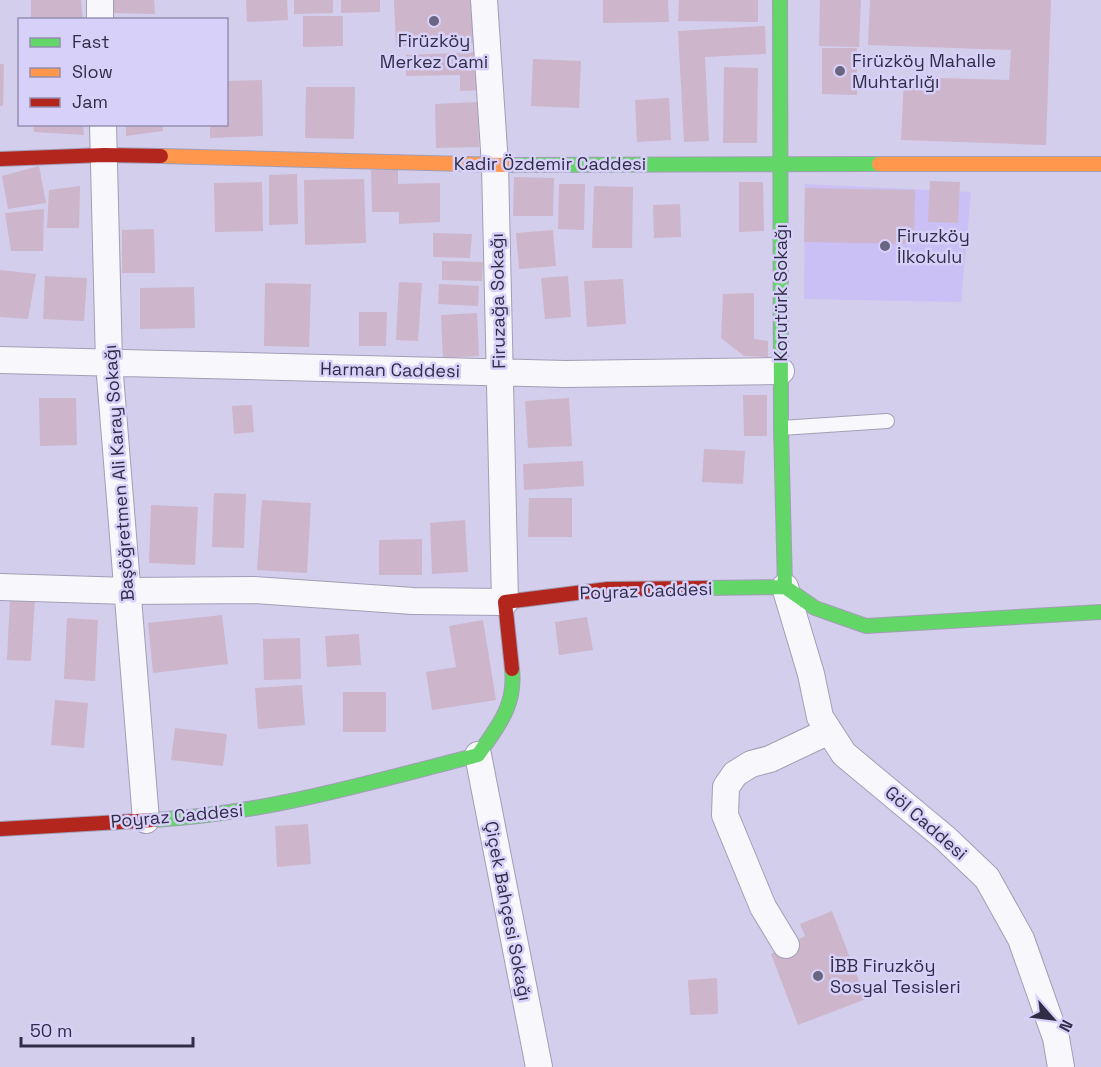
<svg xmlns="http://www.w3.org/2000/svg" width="1101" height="1067" viewBox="0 0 1101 1067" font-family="'Space Grotesk',sans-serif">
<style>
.built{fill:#cac0f5}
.building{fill:#cdb5cc}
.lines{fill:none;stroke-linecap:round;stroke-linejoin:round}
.lane-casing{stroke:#a29eb6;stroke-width:16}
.street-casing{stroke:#a29eb6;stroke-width:28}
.fast-casing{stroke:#a29eb6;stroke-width:16}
.slow-casing{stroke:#a29eb6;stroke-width:16}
.jam-casing{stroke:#a29eb6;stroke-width:16}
.lane{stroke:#f8f8fc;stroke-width:14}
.street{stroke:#f8f8fc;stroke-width:26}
.fast{stroke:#63d668;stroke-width:14}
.slow{stroke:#ff974d;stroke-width:14}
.jam{stroke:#b3261e;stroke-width:14}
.poi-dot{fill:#6a6580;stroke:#d7d1f9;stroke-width:2}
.labels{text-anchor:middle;stroke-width:5;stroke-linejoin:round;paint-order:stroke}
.poi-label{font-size:18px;fill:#322d47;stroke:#d7d1f9;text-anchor:start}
.street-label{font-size:18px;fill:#322d47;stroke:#d7d1f9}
</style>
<rect width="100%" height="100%" fill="#d3ceeb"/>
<path class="built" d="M805 184 971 192 961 302 804 299Z"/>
<path class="building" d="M31 0H81L83 20H31Z
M113 0H154L155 14 113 13Z
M246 0H287L288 20 247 22Z
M294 0H333V13L294 14Z
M341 0H380V12L341 13Z
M394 0H473L474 43 396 46Z
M603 0H668L669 22 603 23Z
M679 0H758V22L678 21Z
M820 0H861L859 47 819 46Z
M870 0H1051L1046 145 901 140 904 77 1009 80 1011 50 868 45Z
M303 16H343V46L303 47Z
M765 26 766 54 705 57 709 141 684 142 678 31Z
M822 48H857V95L822 94Z
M481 52 482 90 460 91V75L406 76V55Z
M533 59 581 61 579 108 531 106Z
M0 64H4L3 106H0Z
M724 67 758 68 757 143H723Z
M262 80 263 136 210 138V124H226V81Z
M306 87H355L354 139 305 138Z
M669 98 671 140 637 142 635 100Z
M478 102 479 147 436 148 435 104Z
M33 124H83L84 135 34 132Z
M126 124H163V131L126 136Z
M39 166 46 203 8 209 2 176Z
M371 170H398V184L440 183V222L399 224V212H372Z
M297 174 298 224 269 225V175Z
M514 177 554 178 553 216H513Z
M364 179 366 243 305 245 304 180Z
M930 181 960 182 958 223 928 222Z
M262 182 263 231 215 232 214 183Z
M739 182H763L764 231 739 232Z
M559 184H585L584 230 558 229Z
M80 186 79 228H47L49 190Z
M594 186 633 187 632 248H592Z
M805 188 915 190 914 244 804 242Z
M680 204 681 237 654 238 653 205Z
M44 209 43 251H11L5 213Z
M154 229 155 273H122V230Z
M553 230 556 266 519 269 516 233Z
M433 233 472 234 470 258 433 257Z
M442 261 483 262 482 281 442 280Z
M0 270 36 274 28 319 0 317Z
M45 276 87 278 84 321 43 319Z
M568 276 571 317 545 319 541 278Z
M623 279 626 324 587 327 584 281Z
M399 282 422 283 418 341 396 340Z
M265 283 311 284 309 347 264 346Z
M439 284 479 286 478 306 438 304Z
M194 287 195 328 140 329V288Z
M754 293V339L768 341V357L744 356 721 338 723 294Z
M359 312H387L386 346H359Z
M477 313 479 356 443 358 441 315Z
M743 395H767V436H744Z
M39 398H76L77 445 40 446Z
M569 398 572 446 528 448 525 401Z
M252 405 254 432 234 434 232 406Z
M704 449 745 451 743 484 702 482Z
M583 461 584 486 524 490 523 464Z
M214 493 246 494 244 548 212 547Z
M529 498H572V537H528Z
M262 500 311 503 307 573 257 570Z
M151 505 198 507 195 565 149 563Z
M465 520 468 572 432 574 430 523Z
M422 539V575H379V540Z
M10 598 35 599 31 661 7 660Z
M222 615 228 664 153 673 148 623Z
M587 617 593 650 559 655 555 622Z
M67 618 98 620 95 681 64 679Z
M483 620 496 700 432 710 426 672 456 667 449 626Z
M359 634 361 665 327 667 325 636Z
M300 638 301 679 264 680 263 639Z
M302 685 305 725 258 729 255 688Z
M343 692H386V732H343Z
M55 700 88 703 84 748 51 745Z
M175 728 227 734 223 766 171 760Z
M308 824 311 864 277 867 275 826Z
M832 911 866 999 798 1025 771 954 805 936 800 924Z
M717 978 718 1014 690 1015 688 980Z"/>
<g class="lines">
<defs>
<path id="lane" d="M781 428 887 421"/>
<path id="street" d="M100 0V20
M103 124 109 363 146 820
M0 360 565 374 781 371
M0 587 128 591 254 590 413 601 505 602 495 165 484 0
M785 587 811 674 820 717 844 754 945 838 987 878 1021 939 1056 1038 1061 1067
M478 755 539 1067
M786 945 763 907 725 815 726 787 735 774 751 764 770 759 829 731"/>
<path id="fast" d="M780 0 781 428 785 587
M504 165 879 164
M706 588 785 587 815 608 866 626 1101 612
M154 820C264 814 371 782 478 755 498 726 516 706 512 669"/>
<path id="slow" d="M161 156 504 165
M879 164H1101"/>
<path id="jam" d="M0 159 104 155 161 156
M512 669 505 602 608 589 706 588
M0 829 154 820"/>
</defs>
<use href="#lane" class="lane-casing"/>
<use href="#street" class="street-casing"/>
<use href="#fast" class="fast-casing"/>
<use href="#slow" class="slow-casing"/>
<use href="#jam" class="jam-casing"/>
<use href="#lane" class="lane"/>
<use href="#street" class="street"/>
<use href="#fast" class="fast"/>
<use href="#slow" class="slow"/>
<use href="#jam" class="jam"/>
</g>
<g class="poi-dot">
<circle cx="434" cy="21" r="6"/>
<circle cx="840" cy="71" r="6"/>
<circle cx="885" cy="246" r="6"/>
<circle cx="818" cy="976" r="6"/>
</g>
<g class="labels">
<g class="poi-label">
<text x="434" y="47" text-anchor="middle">Firüzköy<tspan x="434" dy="21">Merkez Cami</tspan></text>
<text x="852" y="67">Firüzköy Mahalle<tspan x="852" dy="21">Muhtarlığı</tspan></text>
<text x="897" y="242">Firuzköy<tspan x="897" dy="21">İlkokulu</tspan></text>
<text x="830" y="972">İBB Firuzköy<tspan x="830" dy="21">Sosyal Tesisleri</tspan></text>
</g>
<g class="street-label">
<text x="550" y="170">Kadir Özdemir Caddesi</text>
<text transform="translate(781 293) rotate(-90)" y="6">Korutürk Sokağı</text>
<text transform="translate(498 301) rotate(-91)" y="6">Firuzağa Sokağı</text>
<text transform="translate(390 370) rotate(1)" y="6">Harman Caddesi</text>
<text transform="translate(119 473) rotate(-94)" y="6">Başöğretmen Ali Karay Sokağı</text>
<text transform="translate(646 591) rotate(-2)" y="6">Poyraz Caddesi</text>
<text transform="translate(177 816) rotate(-5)" y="6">Poyraz Caddesi</text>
<text transform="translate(926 823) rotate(41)" y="6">Göl Caddesi</text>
<text transform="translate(508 911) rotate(79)" y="6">Çiçek Bahçesi Sokağı</text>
</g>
</g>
<rect x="18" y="18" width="210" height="108" fill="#d7d1f9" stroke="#958fb2" stroke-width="1.5"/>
<rect x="30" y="38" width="30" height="9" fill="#63d668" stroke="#958fb2" stroke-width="1.5"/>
<text x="72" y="48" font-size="18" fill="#322d47">Fast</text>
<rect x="30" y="68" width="30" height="9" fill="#ff974d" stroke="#958fb2" stroke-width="1.5"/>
<text x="72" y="78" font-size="18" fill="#322d47">Slow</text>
<rect x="30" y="98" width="30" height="9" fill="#b3261e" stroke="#958fb2" stroke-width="1.5"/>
<text x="72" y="108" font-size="18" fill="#322d47">Jam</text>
<g transform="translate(1053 1019) rotate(118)" stroke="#d7d1f9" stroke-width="4.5" paint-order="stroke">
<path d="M0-4.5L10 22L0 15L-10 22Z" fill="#322d47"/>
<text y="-9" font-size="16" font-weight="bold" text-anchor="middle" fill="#322d47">N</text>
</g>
<path d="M21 1037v9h172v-9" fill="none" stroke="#322d47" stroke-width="3"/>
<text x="30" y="1037" font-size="18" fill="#322d47" stroke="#d7d1f9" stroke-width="4.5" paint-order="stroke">50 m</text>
</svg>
